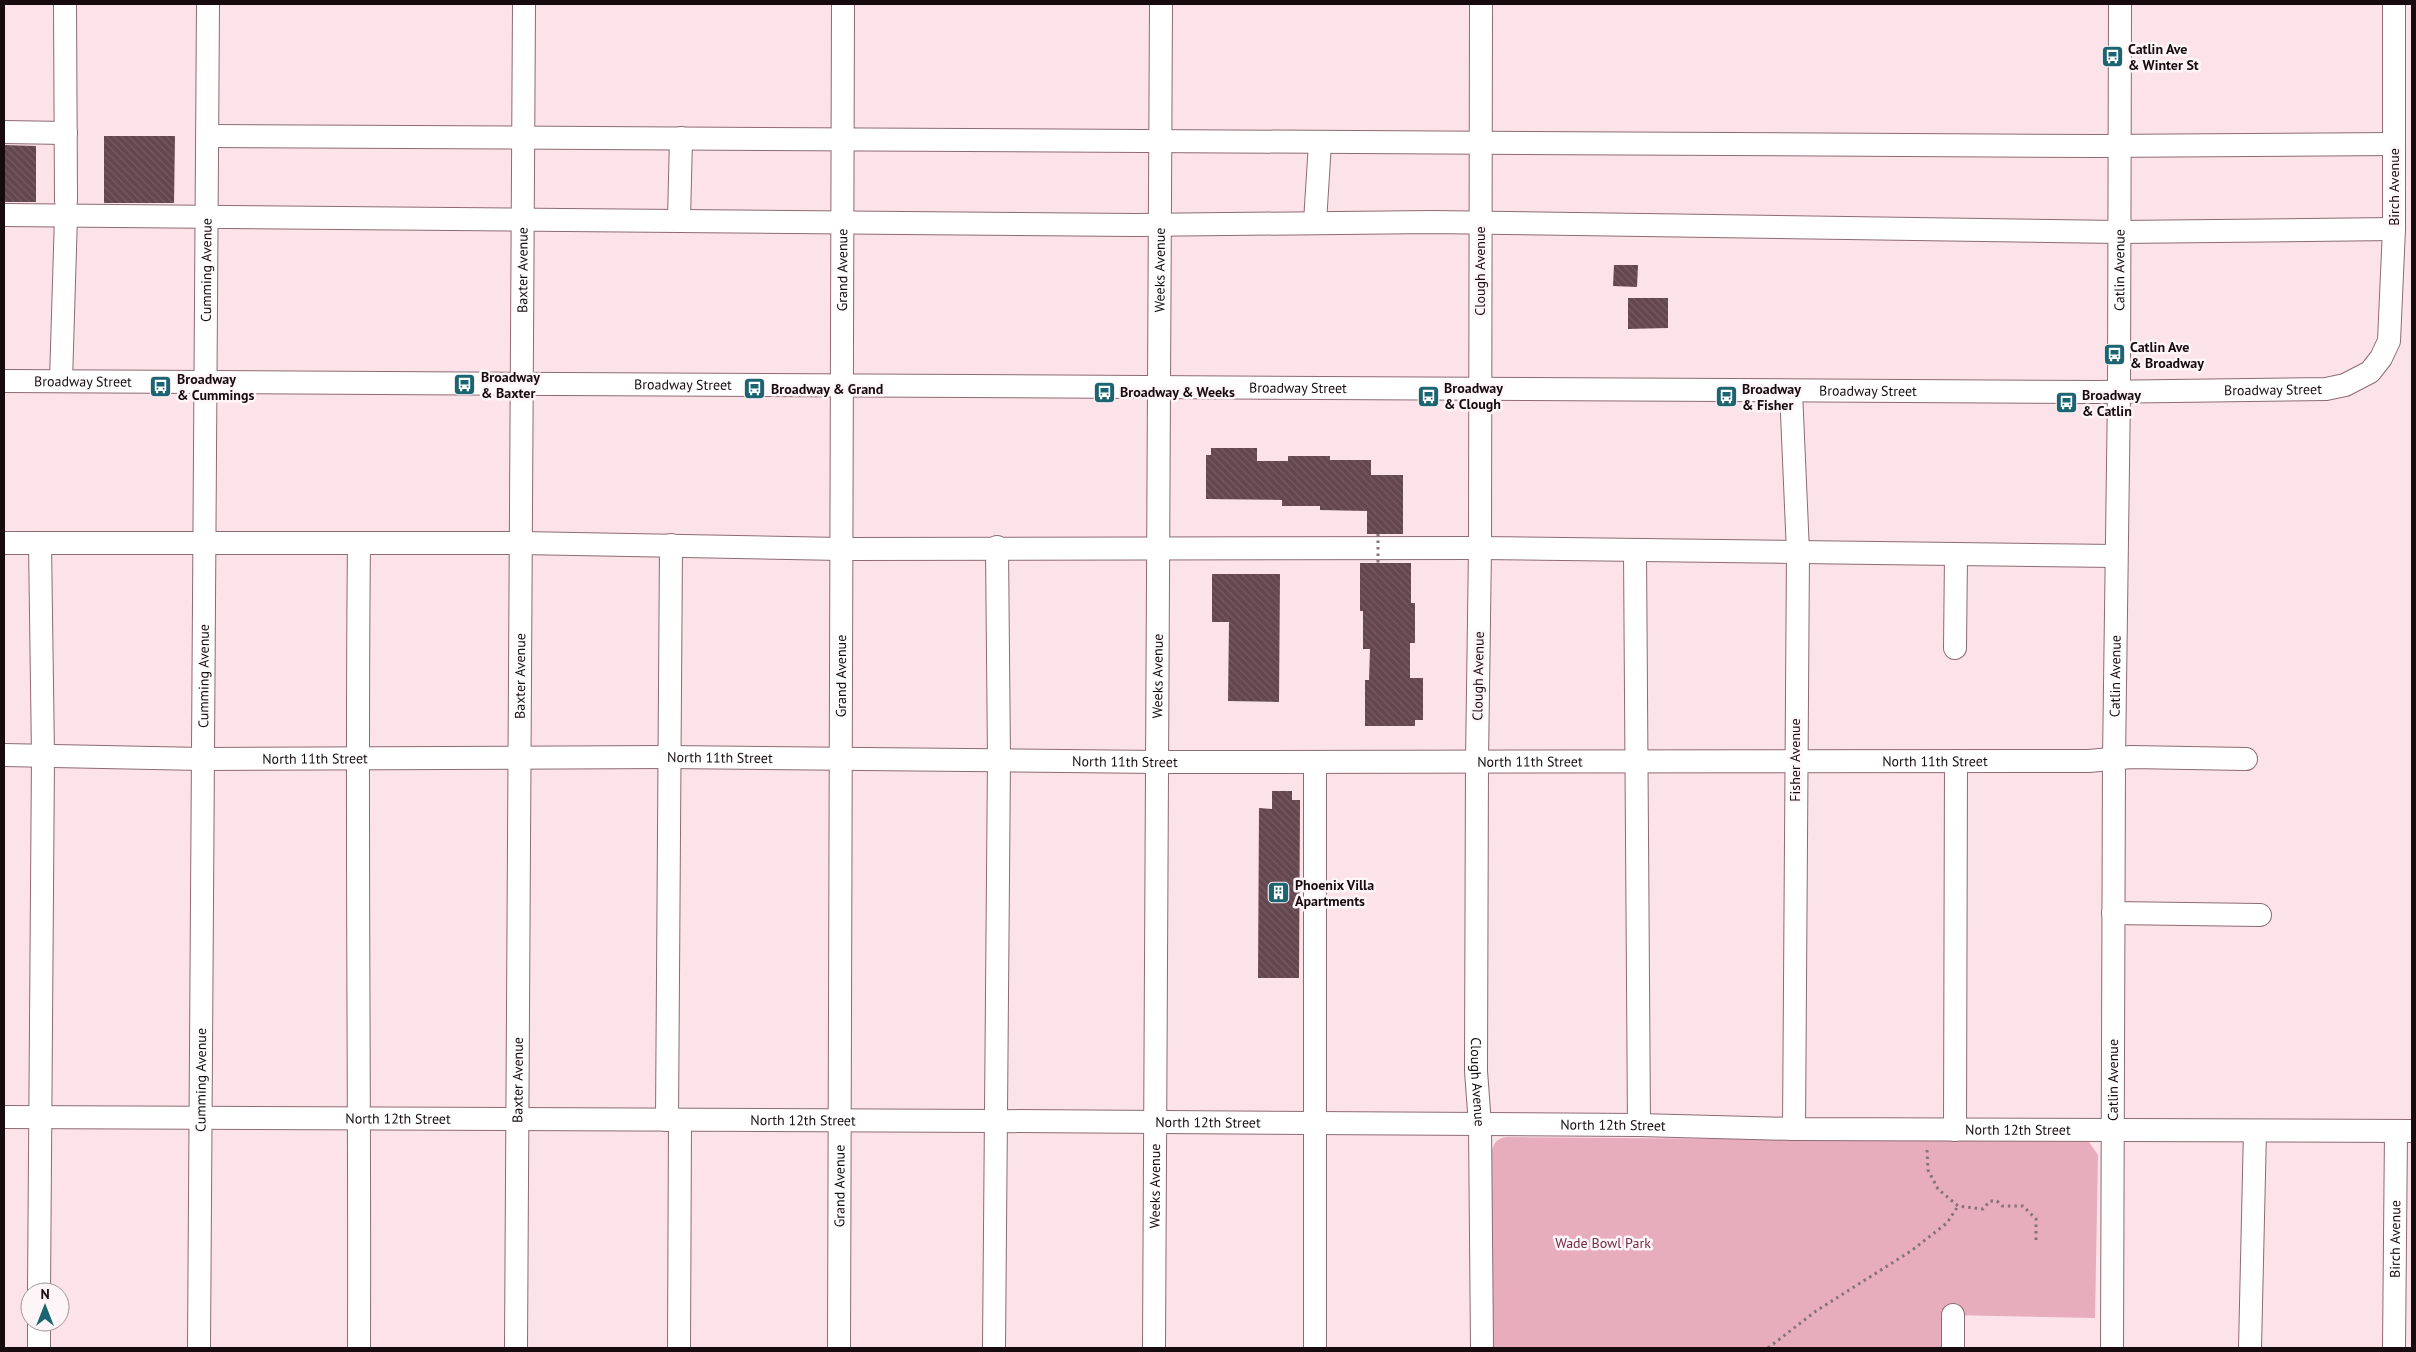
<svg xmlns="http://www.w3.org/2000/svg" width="2416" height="1352" viewBox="0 0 2416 1352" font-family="'PT Sans',sans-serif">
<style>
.green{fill:#e7adbd}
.building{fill:url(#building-back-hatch)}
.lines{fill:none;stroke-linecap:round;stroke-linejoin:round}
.minor-casing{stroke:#8d6b74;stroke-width:24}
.path{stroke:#857378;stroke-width:3;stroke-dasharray:2.5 4;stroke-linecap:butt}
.minor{stroke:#fff;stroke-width:22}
.path-bridge{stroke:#857378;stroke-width:3;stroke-dasharray:2.5 4;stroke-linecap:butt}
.labels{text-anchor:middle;stroke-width:5;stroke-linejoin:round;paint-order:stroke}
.poi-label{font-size:14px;font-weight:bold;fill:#170b0f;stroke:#fdf5f7;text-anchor:start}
.street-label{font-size:14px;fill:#170b0f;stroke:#fdf5f7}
.park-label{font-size:14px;fill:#752b46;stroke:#fdf5f7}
</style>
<defs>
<pattern id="building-back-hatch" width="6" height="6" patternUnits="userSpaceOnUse" patternTransform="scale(1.25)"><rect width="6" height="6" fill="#64464e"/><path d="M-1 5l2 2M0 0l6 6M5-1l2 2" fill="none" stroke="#755c63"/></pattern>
</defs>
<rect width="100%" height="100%" fill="#fbe3e9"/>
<path class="green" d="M1507 1137 2089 1142 2098 1155 2095 1318 1949 1315 1948 1348H1489L1491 1155C1493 1144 1496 1138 1507 1137Z"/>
<path class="building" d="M104 136H175L174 203H104Z
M4 145 36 146V202H4Z
M1614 265H1638L1637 287 1613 286Z
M1628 298H1668V328L1628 329Z
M1211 448H1257V461H1288V456H1330V460H1371V475H1403V534H1367V511L1320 510V506H1282V500L1206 499V455H1211Z
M1360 563H1411V603H1415V643H1410V678H1423V720H1415V726H1365V680H1369L1370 649H1363V611H1360Z
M1212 574H1280L1279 702 1228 701 1229 622H1212Z
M1272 791H1292V800H1300L1299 978H1258L1259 808 1272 809Z"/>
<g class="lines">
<defs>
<g id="minor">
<path d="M65 4 66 201"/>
<path id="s1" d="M1481 4 1480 548 1477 761 1476 1071 1480 1125 1482 1348"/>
<path d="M4 132 66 133"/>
<path d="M208 136 2097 146 2394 144"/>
<path d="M4 215 1136 225 1432 222 2119 232 2394 229"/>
<path d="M679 219 681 138"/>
<path d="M1315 222 1320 143"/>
<path id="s2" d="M4 381 2096 392 2326 389 2345 385 2370 372 2381 358 2389 341 2394 229V4"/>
<path d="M61 381 66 216"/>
<path d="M1791 391 1798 552 1794 1129"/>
<path d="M4 543H521L841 549 1480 548 2116 556"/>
<path d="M1635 550 1639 1125"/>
<path d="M1955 648 1956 555"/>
<path id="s3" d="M4 755 202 759 668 757 1157 762 2089 761 2131 757 2246 759"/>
<path d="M1315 762V1348"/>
<path d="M2113 913 2260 915"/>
<path id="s4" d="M4 1117 996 1121 1639 1125 1794 1129 2412 1131"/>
<path d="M667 1120 671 545"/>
<path d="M1955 1130 1956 761"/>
<path d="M39 1292 43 756 40 543"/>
<path d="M39 1348V1322"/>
<path id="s5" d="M199 1348 208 4"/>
<path d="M359 1348C360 1080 356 811 359 543"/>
<path id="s6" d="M516 1348 524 4"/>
<path d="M679 1348 680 1120"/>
<path id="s7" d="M839 1348 843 4"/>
<path d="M994 1348 999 760 997 547"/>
<path id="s8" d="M1154 1348 1161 4"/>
<path d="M1953 1348V1315"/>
<path id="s9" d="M2112 1348 2114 759 2119 392 2120 4"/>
<path d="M2250 1348 2255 1131"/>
<path id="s10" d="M2394 1348 2396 1131"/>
</g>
</defs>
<use href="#minor" class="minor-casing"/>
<path class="path" d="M1927 1150 1928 1170 1938 1189 1958 1206 1983 1209 1990 1201H1997L2002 1206H2023L2036 1219V1242
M1768 1348 1816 1311 1911 1251 1947 1223 1958 1206"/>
<use href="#minor" class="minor"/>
<path class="path-bridge" d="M1378 534V563"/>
</g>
<defs>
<symbol id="bus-square" viewBox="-11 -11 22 22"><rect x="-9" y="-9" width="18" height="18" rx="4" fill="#1a6571" stroke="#fdf5f7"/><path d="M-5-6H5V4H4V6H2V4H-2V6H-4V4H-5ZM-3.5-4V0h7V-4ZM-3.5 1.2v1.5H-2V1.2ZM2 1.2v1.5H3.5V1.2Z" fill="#fff"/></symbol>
<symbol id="building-square" viewBox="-11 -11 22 22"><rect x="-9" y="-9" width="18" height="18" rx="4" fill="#1a6571" stroke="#fdf5f7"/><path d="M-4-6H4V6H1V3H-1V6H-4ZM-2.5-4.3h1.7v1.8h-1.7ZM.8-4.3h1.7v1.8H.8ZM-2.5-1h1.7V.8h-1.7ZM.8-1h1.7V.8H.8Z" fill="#fff"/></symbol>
</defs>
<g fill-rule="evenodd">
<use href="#bus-square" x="2100" y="44" width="25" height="25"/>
<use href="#bus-square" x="2102" y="342" width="25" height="25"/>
<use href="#bus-square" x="452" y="372" width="25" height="25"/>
<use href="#bus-square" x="148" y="374" width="25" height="25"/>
<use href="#bus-square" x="742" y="376" width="25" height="25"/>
<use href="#bus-square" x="1092" y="380" width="25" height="25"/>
<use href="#bus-square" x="1416" y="384" width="25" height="25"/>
<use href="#bus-square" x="1714" y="384" width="25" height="25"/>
<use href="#bus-square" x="2054" y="390" width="25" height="25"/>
<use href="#building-square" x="1266" y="880" width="25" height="25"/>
</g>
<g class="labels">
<g class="poi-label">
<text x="2128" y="54">Catlin Ave<tspan x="2128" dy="16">&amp; Winter St</tspan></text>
<text x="2130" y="352">Catlin Ave<tspan x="2130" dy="16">&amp; Broadway</tspan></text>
<text x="481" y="382">Broadway<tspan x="481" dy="16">&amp; Baxter</tspan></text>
<text x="177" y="384">Broadway<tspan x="177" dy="16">&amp; Cummings</tspan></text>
<text x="1444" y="393">Broadway<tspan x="1444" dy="16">&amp; Clough</tspan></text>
<text x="771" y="394">Broadway &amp; Grand</text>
<text x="1742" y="394">Broadway<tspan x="1742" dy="16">&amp; Fisher</tspan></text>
<text x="1120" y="397">Broadway &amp; Weeks</text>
<text x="2082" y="400">Broadway<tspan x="2082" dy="16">&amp; Catlin</tspan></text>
<text x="1295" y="890">Phoenix Villa<tspan x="1295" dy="16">Apartments</tspan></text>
</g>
<g class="street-label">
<text transform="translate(2394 187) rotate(-90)" y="5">Birch Avenue</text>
<text dy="5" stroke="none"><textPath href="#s5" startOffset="1078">Cumming Avenue</textPath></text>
<text dy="5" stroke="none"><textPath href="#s6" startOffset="1078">Baxter Avenue</textPath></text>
<text dy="5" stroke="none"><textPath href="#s7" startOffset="1078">Grand Avenue</textPath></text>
<text dy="5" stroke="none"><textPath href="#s8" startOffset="1078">Weeks Avenue</textPath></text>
<text transform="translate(1480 271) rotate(-90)" y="5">Clough Avenue</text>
<text dy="5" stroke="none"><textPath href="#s9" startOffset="1078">Catlin Avenue</textPath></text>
<text dy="5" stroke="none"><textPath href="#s2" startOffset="79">Broadway Street</textPath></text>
<text dy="5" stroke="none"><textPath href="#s2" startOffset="679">Broadway Street</textPath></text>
<text dy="5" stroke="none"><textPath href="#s2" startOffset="1294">Broadway Street</textPath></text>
<text dy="5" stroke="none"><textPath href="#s2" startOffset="2269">Broadway Street</textPath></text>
<text dy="5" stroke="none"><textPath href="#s2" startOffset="1864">Broadway Street</textPath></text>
<text dy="5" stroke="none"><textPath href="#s5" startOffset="672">Cumming Avenue</textPath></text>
<text dy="5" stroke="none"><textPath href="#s6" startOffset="672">Baxter Avenue</textPath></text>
<text dy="5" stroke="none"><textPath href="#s7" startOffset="672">Grand Avenue</textPath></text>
<text dy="5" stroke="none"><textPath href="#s8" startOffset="672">Weeks Avenue</textPath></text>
<text transform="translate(1478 676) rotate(-89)" y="5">Clough Avenue</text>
<text dy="5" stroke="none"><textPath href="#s9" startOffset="672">Catlin Avenue</textPath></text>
<text dy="5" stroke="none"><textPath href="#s3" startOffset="716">North 11th Street</textPath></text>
<text dy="5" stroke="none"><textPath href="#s3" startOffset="311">North 11th Street</textPath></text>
<text transform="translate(1795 760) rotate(-90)" y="5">Fisher Avenue</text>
<text dy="5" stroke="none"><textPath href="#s3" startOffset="1121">North 11th Street</textPath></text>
<text dy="5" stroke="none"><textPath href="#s3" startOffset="1526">North 11th Street</textPath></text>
<text dy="5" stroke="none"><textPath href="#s3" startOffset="1931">North 11th Street</textPath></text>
<text dy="5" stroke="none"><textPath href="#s5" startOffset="268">Cumming Avenue</textPath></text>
<text dy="5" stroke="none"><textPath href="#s6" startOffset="268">Baxter Avenue</textPath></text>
<text dy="5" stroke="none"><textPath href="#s1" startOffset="1078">Clough Avenue</textPath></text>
<text dy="5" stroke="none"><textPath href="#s9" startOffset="268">Catlin Avenue</textPath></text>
<text dy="5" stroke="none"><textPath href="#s4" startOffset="394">North 12th Street</textPath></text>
<text dy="5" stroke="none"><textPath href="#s4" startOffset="799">North 12th Street</textPath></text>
<text dy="5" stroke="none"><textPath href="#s4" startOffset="1204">North 12th Street</textPath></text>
<text dy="5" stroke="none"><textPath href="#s4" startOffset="1609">North 12th Street</textPath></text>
<text dy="5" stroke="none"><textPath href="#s4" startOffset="2014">North 12th Street</textPath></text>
<text dy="5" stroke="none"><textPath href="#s7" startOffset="162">Grand Avenue</textPath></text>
<text dy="5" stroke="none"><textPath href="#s8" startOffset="162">Weeks Avenue</textPath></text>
<text dy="5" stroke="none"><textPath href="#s10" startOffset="109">Birch Avenue</textPath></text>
</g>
<g class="park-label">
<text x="1603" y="1248">Wade Bowl Park</text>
</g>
</g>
<rect width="2416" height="1352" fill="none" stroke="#170b0f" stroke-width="10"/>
<g transform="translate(45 1307)"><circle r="24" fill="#fdf5f7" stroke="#a1979a"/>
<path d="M0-4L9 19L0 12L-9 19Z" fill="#1a6571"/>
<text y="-8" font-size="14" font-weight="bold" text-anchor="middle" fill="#170b0f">N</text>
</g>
</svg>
